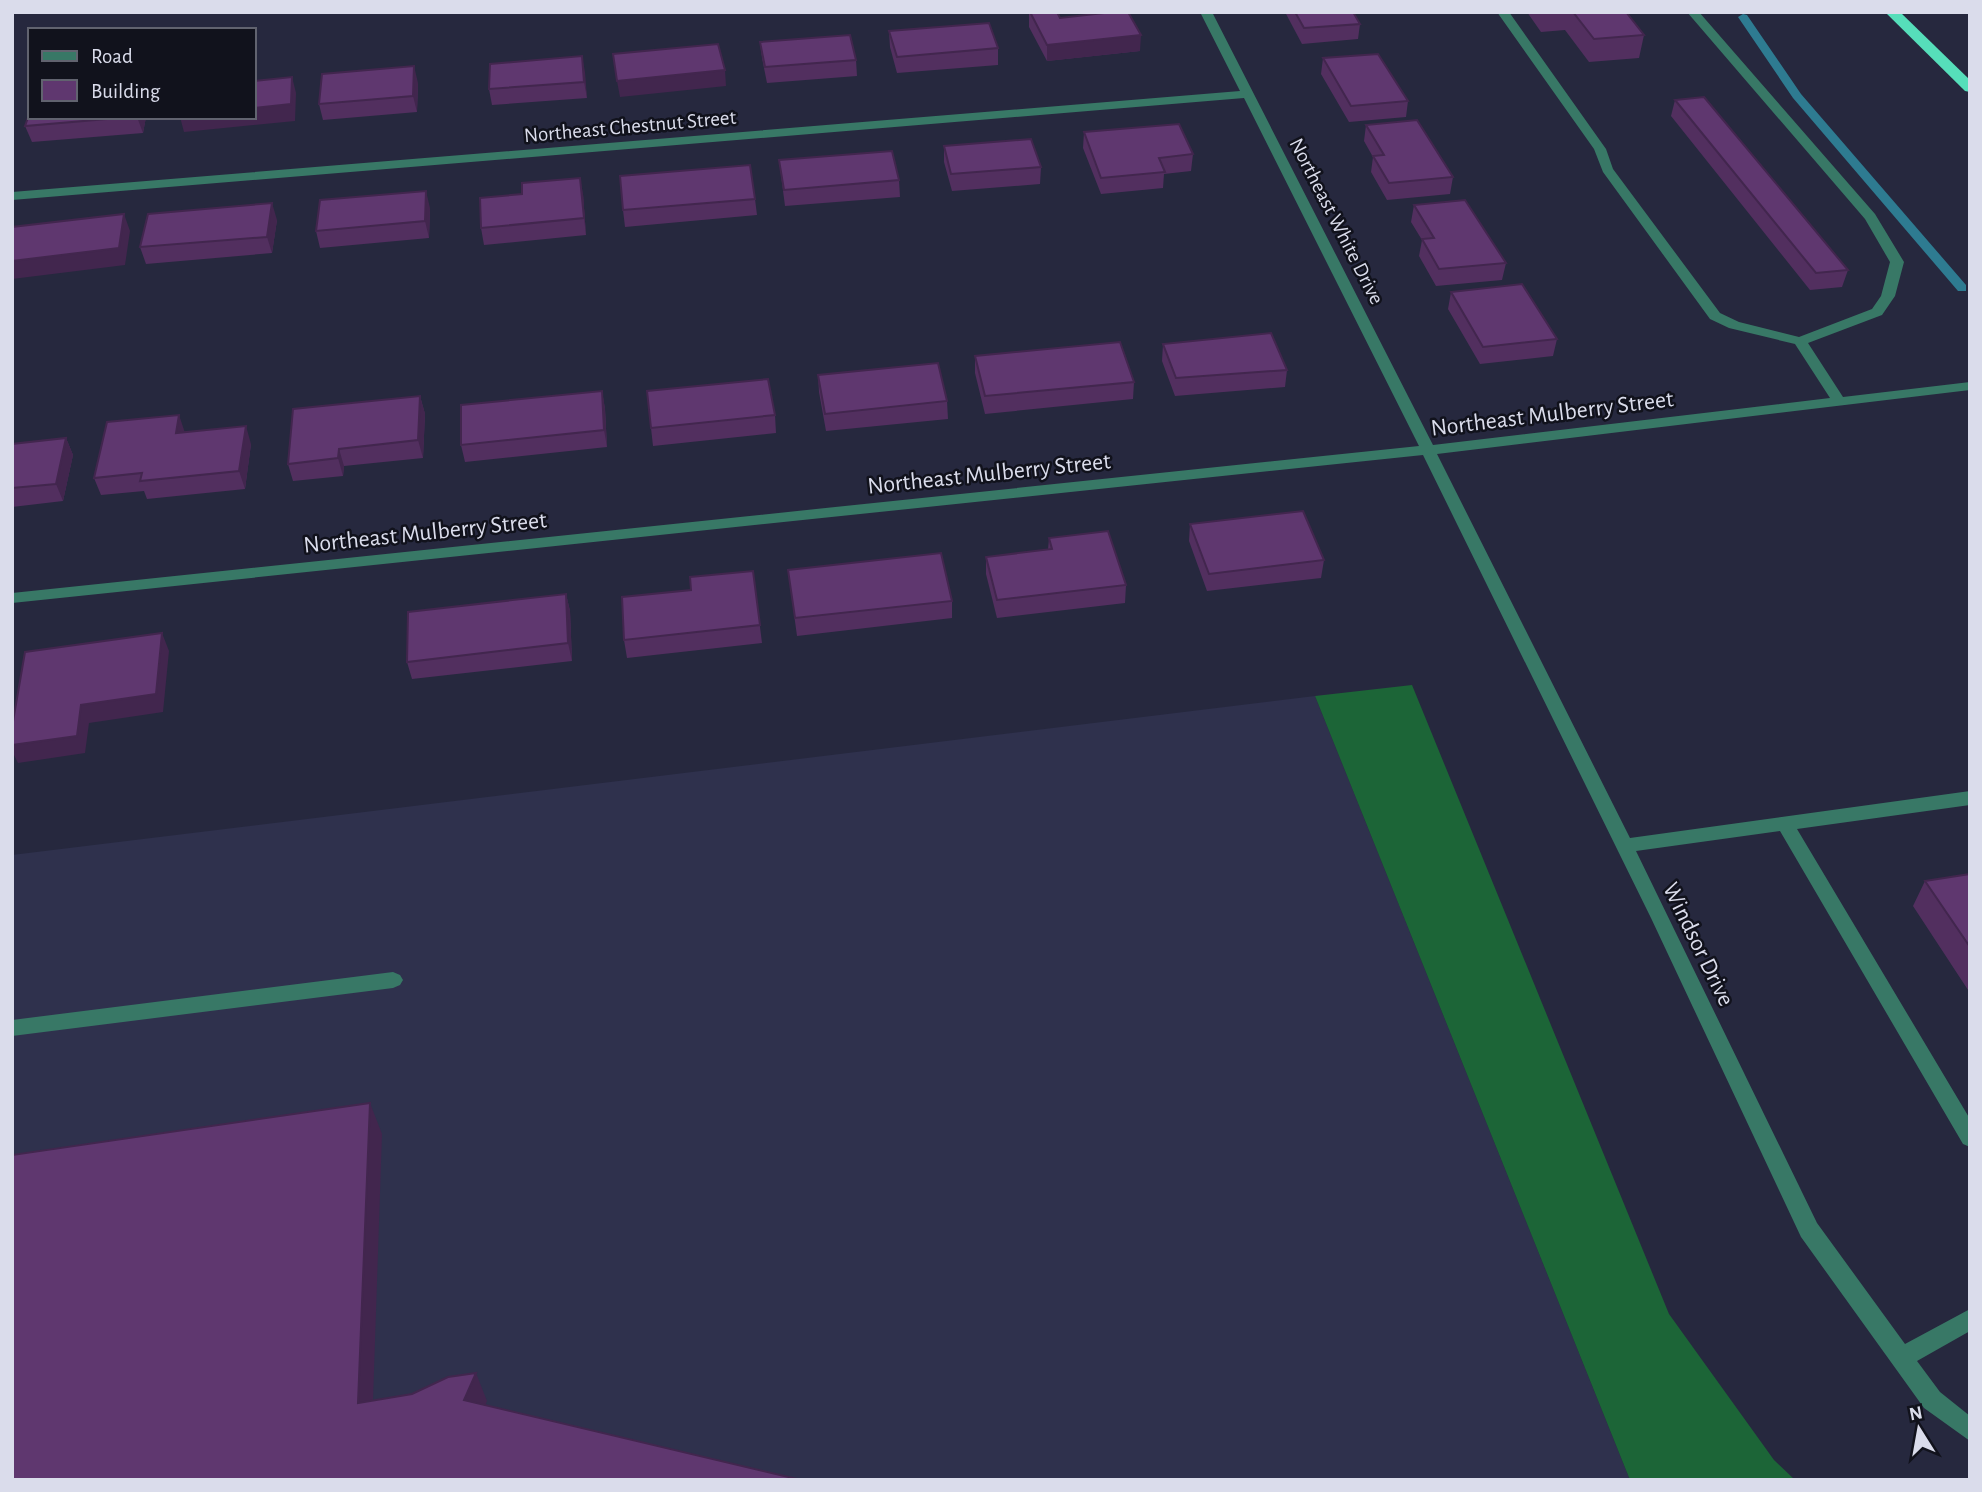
<svg xmlns="http://www.w3.org/2000/svg" width="1982" height="1492" viewBox="0 0 1982 1492" font-family="'Alegreya Sans',sans-serif">
<style>
.built{fill:#2f314d}
.forest{fill:#1c6537}
.lines{fill:none;stroke-linecap:round;stroke-linejoin:round}
.stream{fill:#2e7b91;fill-rule:evenodd}
.minor{fill:#387866;fill-rule:evenodd}
.highway{fill:#56deba;fill-rule:evenodd}
.wall{fill:#522f5f}
.shaded-wall{fill:#42264e}
.building{fill:#5f376f;stroke:#42264e;stroke-width:2}
.labels{text-anchor:middle;stroke-width:5;stroke-linejoin:round;paint-order:stroke}
.far-street-label{font-size:21px;fill:#dadceb;stroke:#11121c}
.street-label{font-size:24px;fill:#dadceb;stroke:#11121c}
</style>
<rect width="100%" height="100%" fill="#26283e"/>
<path class="built" d="M1315 696 1630 1480H12V855Z"/>
<path class="forest" d="M1412 685 1669 1314 1774 1460 1795 1480H1630L1315 696Z"/>
<g class="lines">
<path class="stream" d="M1743 14 1747 15 1801 94 1966 285V291H1958L1793 98 1738 17Z"/>
<path class="minor" d="M1200 12H1212L1433 445 1830 398 1795 344 1729 328 1710 319 1603 172 1594 149 1497 12H1509L1606 149 1613 169 1720 313 1739 322 1799 337 1872 309 1881 296 1890 262 1865 219 1687 12H1699L1875 214 1904 262 1895 296 1882 315 1808 343 1843 397 1970 382V390L1437 454 1630 838 1970 791V805L1797 829 1970 1119V1147L1963 1144 1780 831 1636 851 1817 1223 1905 1344 1970 1309V1331L1917 1361 1940 1392 1970 1416V1441L1924 1408 1801 1237 1651 918 1423 455 12 603V593L1419 446 1244 98 12 200V192L1240 91Z
M393 972 400 975 403 980 400 985 393 988 12 1036V1020Z"/>
<path class="highway" d="M1885 12H1900L1970 80V92L1965 91Z"/>
</g>
<path class="wall" d="M1029 12H1057L1060 18 1140 51 1047 61 1029 27Z
M1285 12H1353L1360 24 1358 39 1302 44Z
M1527 12H1626L1644 35 1639 58 1589 62 1565 30 1541 32Z
M889 31 998 48V65L897 73 890 47Z
M760 42 856 60 857 76 767 83 762 58Z
M582 56 587 98 492 105 489 89Z
M1323 58 1408 101 1406 117 1349 122 1321 74Z
M418 83 417 112 323 120 319 104Z
M1675 100 1848 270 1842 287 1810 290 1671 116Z
M30 117H146L143 133 32 142 25 126Z
M1366 125 1453 177 1450 194 1387 200 1371 172 1373 157 1364 141Z
M1084 132 1193 154 1191 171 1164 174 1163 188 1101 194 1083 148Z
M944 146 1041 167 1040 184 952 191 944 162Z
M779 160 899 180 900 197 785 206Z
M583 194 586 235 484 245 481 228Z
M755 199 757 215 625 227 623 210Z
M1414 205 1506 263 1502 280 1436 286 1419 256 1422 240 1411 222Z
M430 208 429 238 320 248 316 231Z
M277 220 272 253 146 264 140 247Z
M1451 292 1557 339 1553 356 1480 364 1448 309Z
M1163 344 1287 370 1285 387 1175 396 1162 361Z
M975 356 1134 382 1133 399 985 414 975 373Z
M818 375 947 401 948 419 826 431 819 392Z
M602 391 605 409 607 447 465 462 461 445Z
M420 396 425 414 423 458 344 466 343 476 293 481 288 464Z
M775 415 776 433 653 446 651 428Z
M185 432 251 444 245 489 147 499 144 491 101 495 94 478Z
M66 438 73 455 63 501 12 507V444Z
M1190 524 1324 560 1321 578 1207 591 1189 541Z
M1049 538 1126 585 1125 603 997 618 986 574V557L1048 550Z
M788 570 952 601V618L797 636Z
M753 571 762 643 627 658 624 640 691 590Z
M566 594 570 611 572 661 412 679 407 662Z
M1970 874V993L1913 906 1925 881Z"/>
<path class="shaded-wall" d="M1141 35 1140 51 1047 61V45Z
M582 56 585 72 587 98 584 82Z
M254 64 256 72 254 97Z
M414 66 418 83 417 112 413 96Z
M725 70 726 86 620 97 617 81Z
M292 77 296 93 295 121 184 132 180 117H254V108Z
M137 117H146L143 133Z
M580 178 583 194 586 235 584 218Z
M426 191 430 208 429 238 425 221Z
M272 203 277 220 272 253 267 237Z
M124 214 130 231 125 265 12 279V261Z
M602 391 605 409 607 447 604 430Z
M420 396 425 414 423 458 418 440Z
M179 415 185 433H176Z
M246 426 251 444 245 489 239 471Z
M66 438 73 455 63 501 56 484Z
M339 449 344 466 343 476 338 458Z
M566 594 570 611 572 661 568 643Z
M162 633 169 651 163 712 89 723 85 753 18 763 12 751V745Z
M370 1103 382 1134 372 1430 358 1403Z
M476 1373 487 1401 475 1428 464 1400Z"/>
<path class="building" d="M1030 12H1057L1060 18 1113 12H1128L1141 35 1047 45Z
M1295 12H1353L1360 24 1304 28Z
M1573 12H1626L1644 35 1594 39Z
M989 23 998 48 897 57 889 31Z
M850 35 856 60 765 67 760 42Z
M718 44 725 70 617 81 613 54Z
M1378 54 1408 101 1351 106 1323 58Z
M582 56 584 82 489 89 490 64Z
M414 66 413 96 319 104 322 74Z
M292 77 291 104 254 108V81Z
M1704 97 1848 270 1816 273 1675 100Z
M30 112V117H130L25 126Z
M1417 120 1453 177 1389 183 1373 156 1384 155 1366 125Z
M1179 124 1193 154 1159 158 1165 172 1101 178 1084 132Z
M1031 139 1041 167 951 174 944 146Z
M892 151 899 180 784 190 779 160Z
M750 165 755 199 623 210 620 176Z
M580 178 584 218 481 228 480 198 522 194V183Z
M426 191 425 221 316 231 320 200Z
M1465 200 1506 263 1439 269 1422 239 1434 238 1414 205Z
M272 203 267 237 140 247 148 214Z
M124 214 119 248 12 261V227Z
M1522 284 1557 339 1483 347 1451 292Z
M1271 333 1287 370 1176 378 1163 344Z
M1120 342 1134 382 985 396 975 356Z
M938 363 947 401 825 414 818 375Z
M768 379 775 415 651 428 647 391Z
M602 391 604 430 461 445V405Z
M420 396 418 440 339 449 338 458 288 464 293 409Z
M179 415 176 433 246 426 239 471 140 481 142 473 94 478 107 422Z
M66 438 56 484 12 488V444Z
M1303 511 1324 560 1209 574 1190 524Z
M1108 531 1126 585 997 600 986 557 1052 549 1049 538Z
M941 553 952 601 795 618 788 570Z
M753 571 760 625 624 640 622 597 691 590 690 577Z
M566 594 568 643 407 662 408 612Z
M162 633 156 694 81 705 77 736 12 745V727L25 652Z
M1970 874V947L1925 881Z
M370 1103 358 1403 412 1394 448 1377 476 1373 464 1400 801 1480H12V1155Z"/>
<g class="labels">
<g class="far-street-label">
<text transform="translate(630 126) rotate(-5)" y="7">Northeast Chestnut Street</text>
<text transform="translate(1337 221) rotate(63)" y="7">Northeast White Drive</text>
</g>
<g class="street-label">
<text transform="translate(1552 413) rotate(-7)" y="8">Northeast Mulberry Street</text>
<text transform="translate(989 473) rotate(-6)" y="8">Northeast Mulberry Street</text>
<text transform="translate(425 532) rotate(-6)" y="8">Northeast Mulberry Street</text>
<text transform="translate(1699 944) rotate(64)" y="8">Windsor Drive</text>
</g>
</g>
<rect width="1982" height="1492" fill="none" stroke="#dadceb" stroke-width="28"/>
<rect x="28" y="28" width="228" height="91" fill="#11121c" stroke="#61636f" stroke-width="2"/>
<rect x="42" y="51" width="35" height="10" fill="#387866" stroke="#61636f" stroke-width="2"/>
<text x="91" y="63" font-size="21" fill="#dadceb">Road</text>
<rect x="42" y="80" width="35" height="21" fill="#5f376f" stroke="#61636f" stroke-width="2"/>
<text x="91" y="98" font-size="21" fill="#dadceb">Building</text>
<g transform="translate(1919 1429) rotate(349)" stroke="#11121c" stroke-width="5" paint-order="stroke">
<path d="M0-5L12 26L0 18L-12 26Z" fill="#dadceb"/>
<text y="-10" font-size="19" font-weight="bold" text-anchor="middle" fill="#dadceb">N</text>
</g>
</svg>
